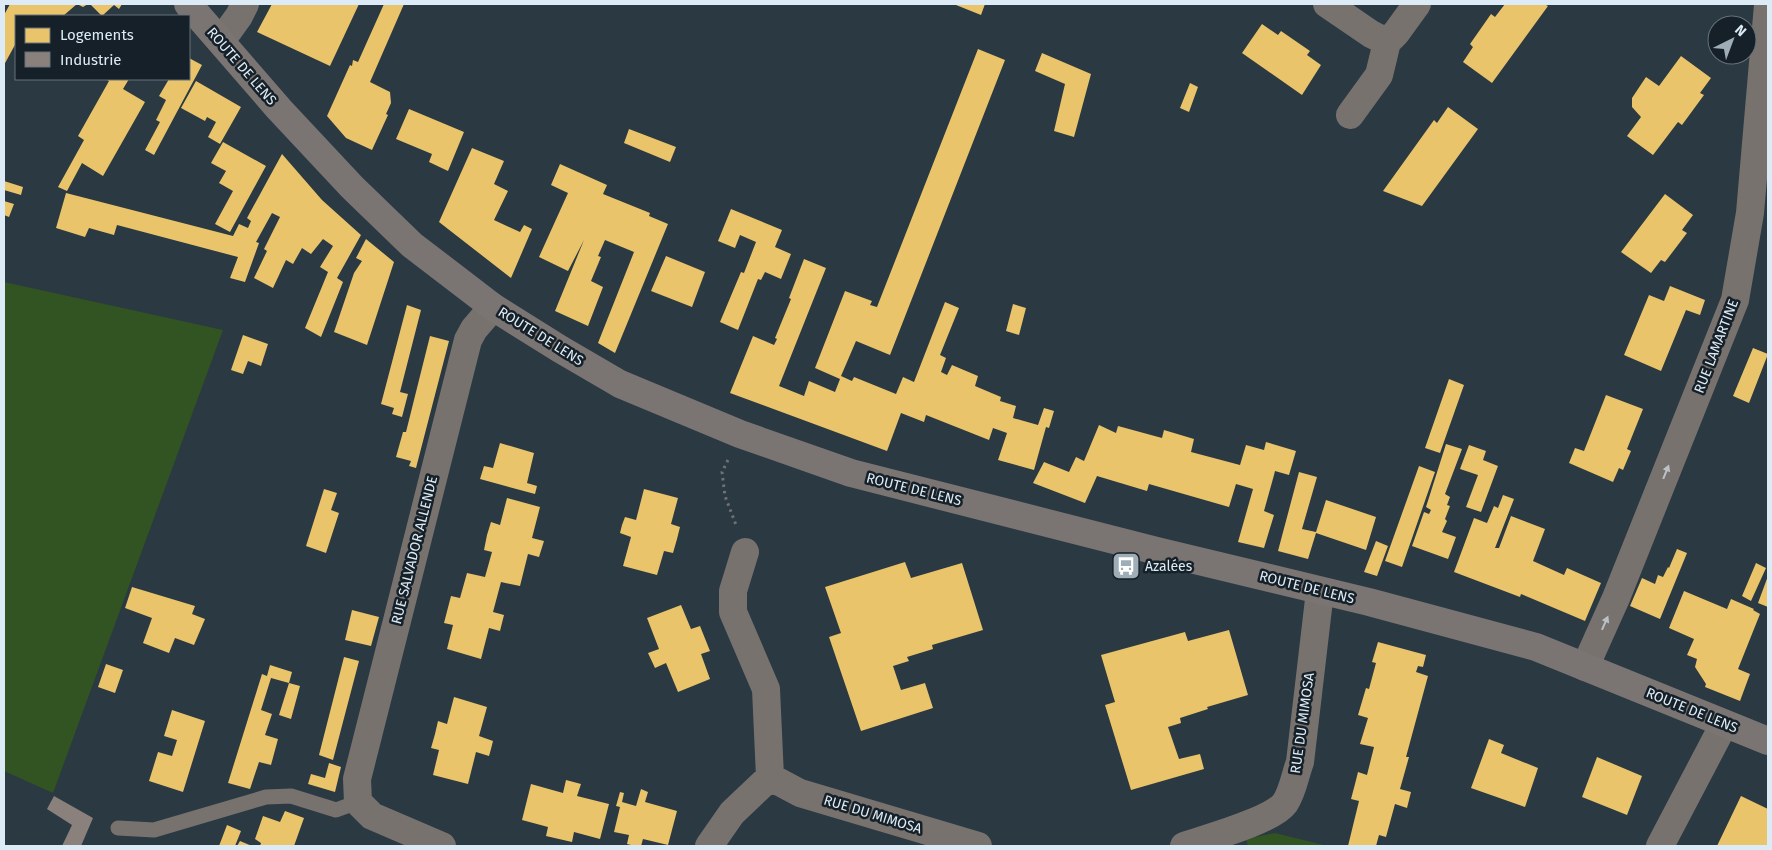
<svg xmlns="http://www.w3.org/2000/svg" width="1772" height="850" viewBox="0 0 1772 850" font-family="'Fira Sans',sans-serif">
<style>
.green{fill:#325322}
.homes{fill:#e9c46a}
.industry{fill:#8a817c}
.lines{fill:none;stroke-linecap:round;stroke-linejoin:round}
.path{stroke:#707173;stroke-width:3;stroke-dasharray:2.5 4;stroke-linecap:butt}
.lane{stroke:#78726f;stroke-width:15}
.street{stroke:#78726f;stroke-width:28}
.secondary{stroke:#7a7472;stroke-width:28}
.oneway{fill:#bac1c7}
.labels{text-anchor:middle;stroke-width:5;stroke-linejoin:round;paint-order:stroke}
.street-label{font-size:14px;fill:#ddebf6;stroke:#162028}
.poi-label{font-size:14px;fill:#ddebf6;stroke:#162028;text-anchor:start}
</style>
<rect width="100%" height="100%" fill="#2b3942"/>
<path class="green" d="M4 282 223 330 53 793 4 771Z
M1275 833 1328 846H1248L1246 839Z"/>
<path class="homes" d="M10 4H88L83 7 77 4 63 16H16V43L4 65V15Z
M90 4H122L119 9 114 5 102 16Z
M272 4H359L330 66 257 32Z
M384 4H404L370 82 390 92 391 103 386 114 388 115 372 150 346 138 327 116 350 65 352 66 353 60 358 62Z
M957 4H985L981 15 956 5Z
M1505 4H1544L1548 6 1492 83 1463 62 1473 47 1470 44 1491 14 1495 17Z
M1262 24 1278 35 1281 31 1310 51 1307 55 1321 65 1302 95 1242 53Z
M978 49 1005 60 890 355 856 341 841 376 852 381 854 377 896 394 903 377 914 382 945 302 959 308 940 355 946 358 941 372 947 375 952 365 978 376 975 386 1001 397 1000 401 1016 406 1013 418 1038 425 1044 408 1054 411 1049 428 1046 427 1034 470 998 460 1007 433 993 428 989 440 926 415 924 422 901 413 887 451 730 393 753 336 774 345 777 339 775 338 791 299 789 298 804 259 826 268 779 386 804 396 809 381 835 392 840 379 815 368 845 291 872 301 870 305 877 307Z
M1042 53 1091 74 1074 137 1054 131 1065 84 1035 71Z
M1681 56 1711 78 1700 93 1704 95 1682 125 1678 122 1653 155 1627 136 1641 117 1632 107V98L1646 77 1659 86Z
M189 58 202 65 154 155 145 150 160 122 156 120 166 100 159 96 169 79H189Z
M105 79H129L123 89 145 102 103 176 82 163 67 191 58 187 84 140 78 136 109 81Z
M196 81 241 107 220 144 208 137 216 122 207 117 205 121 181 108Z
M1190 83 1198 87 1189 112 1180 108Z
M1448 107 1478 129 1422 206 1383 191 1434 120 1437 123Z
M409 109 464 132 448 171 429 162 432 154 396 139Z
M629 129 676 147 670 162 624 143Z
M223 142 266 166 230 232 215 224 233 191 219 183 226 171 211 163Z
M472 148 504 161 494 184 508 191 494 220 520 232 524 225 532 229 511 278 439 222Z
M282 154 322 200 361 235 337 278 343 282 321 337 305 328 328 272 320 267 333 246 323 239 311 254 302 248 293 264 286 260 273 288 254 278 267 251 264 249 280 217 272 213 256 242 259 243 245 282 230 278 238 257 117 225 114 235 89 228 85 237 56 228 66 193 233 236 239 224 248 228 251 221 247 218Z
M560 164 607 185 603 194 650 213 649 216 668 224 615 353 598 343 634 252 605 240 598 256 601 257 591 281 603 287 588 326 555 311 584 240 568 271 539 257 568 193 551 185Z
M4 181 23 187 21 195 4 190Z
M1665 194 1693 215 1682 230 1687 233 1665 262 1661 260 1651 273 1621 252Z
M4 201 14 204 9 217 4 215Z
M731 209 782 230 775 247 791 254 781 279 765 272 761 280 758 279 738 330 720 322 741 272 744 273 756 242 740 235 735 248 718 241Z
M366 239 394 262 367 345 334 332 354 273 362 261 356 258Z
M666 256 705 272 692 307 651 291Z
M1670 286 1705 300 1700 315 1686 310 1661 371 1624 355 1649 295 1664 301Z
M1013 304 1026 308 1019 335 1006 331Z
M407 305 421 310 400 392 408 394 402 417 392 414 394 408 381 404Z
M243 335 268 344 261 366 248 361 243 374 231 370Z
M430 336 449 341 416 468 409 466 411 461 396 457 403 432H406Z
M1753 348 1768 354 1749 403 1733 396Z
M1449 379 1464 385 1440 453 1425 448Z
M1606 395 1643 409 1627 449 1631 451 1623 470 1619 468 1613 482 1569 463 1575 448 1584 451Z
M1099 425 1116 433 1118 426 1162 438 1164 430 1194 439 1191 452 1240 465 1246 445 1264 450 1266 442 1296 451 1289 475 1275 471 1274 475 1264 511 1274 515 1264 548 1238 542 1253 489 1236 484 1229 507 1149 484 1147 491 1097 476 1085 503 1033 483 1044 462 1069 472 1076 457 1084 461Z
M500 443 534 453 527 483 537 486 535 494 480 479 484 466 493 468Z
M1446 444 1462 449 1445 494 1450 497 1447 505 1450 506 1445 519 1447 521 1442 532 1456 537 1448 559 1412 546 1424 512 1429 514 1431 510 1426 507Z
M1469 445 1486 451 1483 460 1498 466 1481 512 1466 507 1478 475 1460 469Z
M1419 466 1435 472 1402 567 1385 561Z
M1299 472 1317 477 1302 529 1316 532 1326 500 1376 517 1366 550 1316 533 1308 559 1278 551Z
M324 489 337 493 331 510 339 513 326 553 306 546Z
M644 489 678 498 671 524 680 527 677 539 673 553 664 551 657 575 623 566 631 537 620 533 622 525 625 517 636 520Z
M1503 495 1514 499 1495 548H1499L1511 516 1545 529 1533 561 1564 575 1567 568 1601 583 1585 621 1521 594 1520 597 1454 572 1474 518 1487 523 1494 506 1498 508Z
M507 498 540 507 532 538 544 541 539 557 528 554 520 586 501 582 493 612 504 615 500 631 489 628 481 659 447 649 453 625 444 623 451 596 460 598 467 573 485 577 492 552 484 550 487 535 491 522 500 525Z
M1376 541 1388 546 1377 576 1364 572Z
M1677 549 1687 553 1660 619 1630 606 1642 578 1655 584 1658 575 1663 577 1668 567 1669 568Z
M905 562 911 578 962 563 983 630 932 645 933 649 907 657 909 661 893 666 901 690 925 683 933 708 861 731 829 637 841 633 825 587Z
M1756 563 1766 568 1751 601 1742 596Z
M1768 576V607L1758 603Z
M132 587 195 606 192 614 205 619 194 645 175 638 169 653 143 643 152 618 125 608Z
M1684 591 1727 609 1731 599 1754 609 1753 610 1760 614 1738 669 1750 674 1740 701 1705 687 1706 684 1695 667 1697 659 1687 655 1694 639 1669 628Z
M681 605 691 629 700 626 710 651 701 654 710 679 678 692 666 663 655 668 648 653 659 649 647 618Z
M352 610 379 617 371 646 345 640Z
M1229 630 1248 695 1207 707 1208 709 1180 718 1181 723 1168 727 1179 759 1200 754 1204 769 1131 790 1105 705 1115 702 1101 655 1185 632 1188 641Z
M1378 642 1426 655 1423 667 1418 666 1416 672 1428 676 1406 757H1409L1400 789 1411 792 1407 808 1395 804 1386 837 1379 835 1376 846H1348L1359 801 1351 799 1355 784 1358 772 1367 775 1374 747 1360 744 1368 718 1358 715 1366 688 1369 689 1376 663 1372 662Z
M344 657 359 661 333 760 319 755Z
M106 664 123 670 115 693 98 687Z
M270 665 292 672 289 683 271 678 261 710 272 714 265 735 278 739 271 765 259 762 250 789 228 783 262 674 267 676Z
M289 683 300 686 291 719 279 715Z
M454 697 487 707 479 736 493 741 491 749 489 756 476 752 468 784 433 775 439 750 431 748 435 734 438 721 447 724Z
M172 710 205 721 183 792 149 781 158 752 172 756 177 740 164 736Z
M1489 739 1504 745 1501 753 1538 768 1525 807 1471 788Z
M1597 757 1642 776 1627 815 1582 797Z
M329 763 341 767 335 792 308 784 311 774 325 778Z
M566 780 581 784 577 796 609 804 600 839 574 832 572 842 546 836 548 827 522 820 531 784 563 793Z
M641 789 648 792 645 802 677 811 668 845 643 839 641 846H635L627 844 629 835 614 832 620 807 616 806 620 792 624 793 622 802 636 806Z
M1741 796 1768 809V846H1717Z
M285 811 304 818 294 846H260L261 843 255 839 263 816 280 822Z
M227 825 241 831 235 846H219Z
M240 841 252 846H237Z"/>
<path class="industry" d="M54 796 93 818 81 846H62L72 825 47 809Z"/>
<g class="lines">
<path class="path" d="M728 460 722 472 725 496 736 525"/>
<path class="lane" d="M118 828 154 830 266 797 291 796 336 810 358 802"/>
<path class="street" d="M1327 4 1371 34 1387 42
M221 41 239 16 245 4
M1350 115 1379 75 1387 42 1396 33 1417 4
M1585 667 1616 598 1735 300 1750 213 1768 5
M770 777 800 793 978 846
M442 846 372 816 358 802 357 779 468 340 474 329 493 307
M709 846 732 813 770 777 766 689 733 612V591L745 552
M1184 846C1207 838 1272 821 1285 803 1293 791 1295 775 1300 762L1320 591
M1660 846 1724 724"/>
<path class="secondary" d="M188 4 279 109 352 187 412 245 493 307 560 349 620 384 740 434 851 473 1157 551 1369 602 1536 647 1768 741"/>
</g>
<defs><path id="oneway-solid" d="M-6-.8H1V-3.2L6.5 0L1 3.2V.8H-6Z" transform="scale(1.25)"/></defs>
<g class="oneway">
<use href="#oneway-solid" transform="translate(1666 472) rotate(-68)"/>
<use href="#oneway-solid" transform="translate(1605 623) rotate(-66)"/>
</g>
<defs>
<symbol id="bus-square" viewBox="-11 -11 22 22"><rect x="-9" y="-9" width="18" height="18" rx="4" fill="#9fadb7" stroke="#162028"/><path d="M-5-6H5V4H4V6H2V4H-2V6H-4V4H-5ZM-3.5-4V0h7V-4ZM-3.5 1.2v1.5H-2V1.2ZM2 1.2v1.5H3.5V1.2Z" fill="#fff"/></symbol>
</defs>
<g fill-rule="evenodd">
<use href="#bus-square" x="1110" y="550" width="32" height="32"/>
</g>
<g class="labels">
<g class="street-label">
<text transform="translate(242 66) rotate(49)" y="5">ROUTE DE LENS</text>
<text transform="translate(541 336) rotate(32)" y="5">ROUTE DE LENS</text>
<text transform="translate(1716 346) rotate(-69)" y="5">RUE LAMARTINE</text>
<text transform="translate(914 489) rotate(14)" y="5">ROUTE DE LENS</text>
<text transform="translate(414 550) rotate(-76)" y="5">RUE SALVADOR ALLENDE</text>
<text transform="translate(1307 587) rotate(14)" y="5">ROUTE DE LENS</text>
<text transform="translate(1692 710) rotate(22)" y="5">ROUTE DE LENS</text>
<text transform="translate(1302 723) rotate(-82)" y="5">RUE DU MIMOSA</text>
<text transform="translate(873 814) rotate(17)" y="5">RUE DU MIMOSA</text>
</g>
<g class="poi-label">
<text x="1145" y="571">Azalées</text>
</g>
</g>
<rect width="1772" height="850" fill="none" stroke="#ddebf6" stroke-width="10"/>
<rect x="15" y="15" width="175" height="65" fill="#162028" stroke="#66717a"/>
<rect x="25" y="28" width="25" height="15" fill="#e9c46a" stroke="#66717a"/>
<text x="60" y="40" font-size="15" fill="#ddebf6">Logements</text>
<rect x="25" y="52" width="25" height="15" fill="#8a817c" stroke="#66717a"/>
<text x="60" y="65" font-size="15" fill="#ddebf6">Industrie</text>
<g transform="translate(1732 40) rotate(42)"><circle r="24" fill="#162028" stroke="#66717a"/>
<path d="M0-4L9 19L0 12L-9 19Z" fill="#9fadb7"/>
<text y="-8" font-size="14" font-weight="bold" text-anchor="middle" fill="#ddebf6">N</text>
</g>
</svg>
